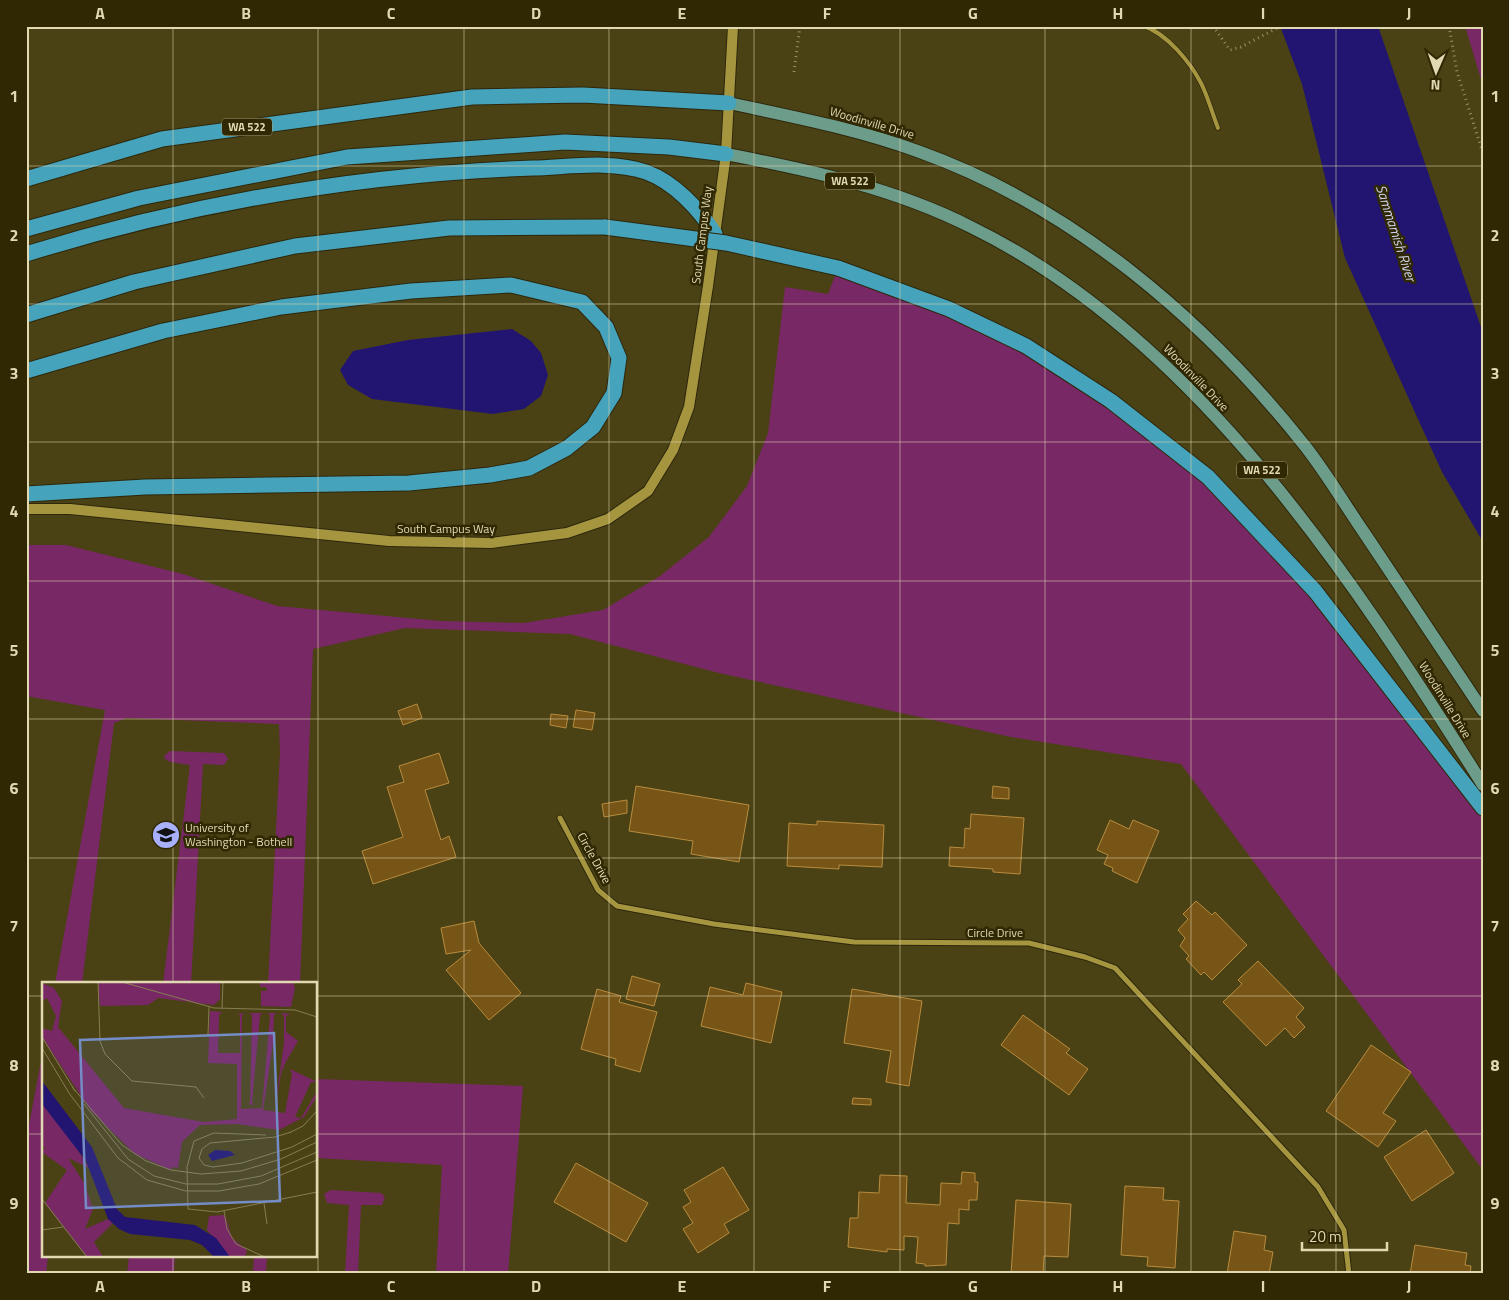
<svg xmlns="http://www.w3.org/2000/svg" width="1509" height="1300" viewBox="0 0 1509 1300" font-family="'Titillium Web',sans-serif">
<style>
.green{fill:#792866}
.water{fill:#221571}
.building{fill:#775517;stroke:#b88c3f}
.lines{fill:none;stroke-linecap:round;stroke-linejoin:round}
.lane-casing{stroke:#2d280d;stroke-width:5.5}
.street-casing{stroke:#2d280d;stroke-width:7}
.secondary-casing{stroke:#2d280d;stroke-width:12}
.primary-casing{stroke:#2d280d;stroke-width:14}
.highway-casing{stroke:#2d280d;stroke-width:17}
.path{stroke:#999167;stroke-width:3;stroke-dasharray:1 4;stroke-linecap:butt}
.lane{stroke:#a6953f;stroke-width:4}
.street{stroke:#a6953f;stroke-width:5}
.secondary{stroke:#a6953f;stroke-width:10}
.primary{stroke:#6c9d8a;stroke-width:12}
.highway{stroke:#46a3bc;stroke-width:15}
.highway-bridge-casing{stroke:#2d280d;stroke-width:17;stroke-linecap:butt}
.highway-bridge{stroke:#46a3bc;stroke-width:15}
.grid{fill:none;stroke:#e1d9b1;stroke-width:1;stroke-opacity:0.55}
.labels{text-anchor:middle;stroke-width:5;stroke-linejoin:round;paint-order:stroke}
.shield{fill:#2f2803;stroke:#aca47d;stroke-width:1}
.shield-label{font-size:11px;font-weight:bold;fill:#e1d9b1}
.street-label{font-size:12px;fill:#e1d9b1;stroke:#2f2803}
.poi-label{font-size:12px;fill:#e1d9b1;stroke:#2f2803;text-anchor:start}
.water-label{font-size:14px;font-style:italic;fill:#d1d5ef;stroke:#2f2803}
.inset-road{fill:none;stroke:#867e53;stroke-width:1}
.view{fill:#758dc6;fill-opacity:0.15;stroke:#758dc6;stroke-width:2.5}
.inset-edge{fill:none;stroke:#e1d9b1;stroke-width:2.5}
.neatline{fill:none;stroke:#e1d9b1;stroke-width:2}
.grid-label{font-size:16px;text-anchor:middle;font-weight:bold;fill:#e1d9b1}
</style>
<rect width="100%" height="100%" fill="#4a4214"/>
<path class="green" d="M1465 26H1483V86Z
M838 268 1026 346 1208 477 1315 591 1483 808V1170L1181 764 1011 737 719 673 570 634 405 628 313 649 300 984H268L280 753 279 724 127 718 114 723 82 984H55L105 710 26 696V545H66L183 574 277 606 441 621 524 623 603 610 660 576 709 537 747 486 768 433 785 287 828 294Z
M170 751 224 753 228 759 224 765 203 764 191 984H163L190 765 170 762 165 759 164 756Z
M44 1045V1256H48L46 1274H26V1141Z
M316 1079 523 1086 508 1274H436L442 1165 316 1158Z
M331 1190 381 1193 385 1197 382 1205H361L358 1274H345L349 1205 327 1203 324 1194Z
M129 1256H175L174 1274H127Z
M254 1256H267L266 1274H253Z"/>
<path class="water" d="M1280 26H1378L1483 333V542L1442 472 1345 258 1302 84Z
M512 329 531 341 541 353 548 375 541 396 524 409 493 414 372 399 348 385 340 370 353 351 408 340Z"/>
<path class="building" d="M417 704 422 718 403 725 398 711Z
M576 710 595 713 592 730 573 727Z
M551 714 568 716 566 728 550 725Z
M439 753 449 783 425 790 441 840 449 836 456 857 373 884 362 851 403 837 387 787 404 782 399 766Z
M636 786 749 805 739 862 691 854 693 841 629 831Z
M993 786 1009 788V799L992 798Z
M627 800V813L604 817 602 804Z
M971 814 1024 818 1020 874 993 872V869L949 866 950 847 964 848 965 828 970 829Z
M1110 820 1129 829 1133 820 1159 831 1137 883 1112 871 1113 868 1104 864 1108 855 1097 850Z
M817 821 884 825 882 867 839 865V869L787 866 789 823 817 825Z
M1196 901 1212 915 1215 912 1247 945 1212 980 1204 972 1201 975 1186 959 1189 956 1180 946 1185 938 1178 930 1188 919 1183 914Z
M474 921 479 943 521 993 489 1020 446 970 471 950 446 954 441 928Z
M1258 961 1304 1008 1296 1017 1305 1027 1294 1038 1285 1028 1266 1046 1223 1002 1242 984 1238 980Z
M632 976 660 984 654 1006 626 999Z
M746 983 782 992 771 1043 701 1026 710 987 743 995Z
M597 989 621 996 619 1002 657 1012 640 1072 615 1065 616 1059 581 1049Z
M852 989 922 1001 909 1086 886 1082 891 1051 844 1043Z
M1023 1015 1070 1049 1066 1053 1088 1069 1069 1095 1001 1045Z
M1371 1045 1411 1072 1383 1113 1396 1121 1378 1147 1326 1111Z
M853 1098 871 1099V1105L852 1104Z
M1426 1130 1454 1173 1412 1201 1384 1157Z
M576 1163 648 1203 626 1242 554 1202Z
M723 1167 749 1210 724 1224 729 1233 698 1253 683 1229 693 1223 683 1207 691 1202 684 1190Z
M962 1172 975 1173V1182H978L977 1200H969V1210L959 1209V1224L948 1223 946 1265 925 1266V1264L916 1263 918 1237 904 1236V1250L887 1249V1252L848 1247 850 1218H858L859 1192 879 1193 880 1175 907 1176 906 1203 940 1205 941 1183 961 1184Z
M1125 1186 1164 1188 1163 1200 1179 1201 1175 1268 1147 1266 1148 1257 1121 1255Z
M1016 1200 1071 1204 1068 1257 1044 1256 1043 1274H1011Z
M1234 1231 1266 1236 1264 1250 1273 1252 1269 1274H1227Z
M1415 1245 1467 1253 1465 1265 1471 1266 1470 1274H1410Z"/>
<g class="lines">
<defs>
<path id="lane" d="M1144 26C1167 34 1190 62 1201 83 1208 97 1212 113 1218 128"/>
<path id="street" d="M560 818 598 890 617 906 714 924 854 942 1029 943 1085 957 1115 968 1318 1187 1344 1230 1349 1274"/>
<path id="secondary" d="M26 509H70L389 541 491 543 567 533 608 519 648 491 673 450 689 407 708 286 726 154 733 26"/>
<path id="primary" d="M729 103C793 117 858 129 920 152 1073 207 1205 320 1305 446 1327 474 1345 505 1365 534 1404 593 1443 652 1483 711
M726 154C810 170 894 188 971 227 1196 337 1353 579 1483 785"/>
<path id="highway" d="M26 179 162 139 472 97 583 95 729 103
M26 229 139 198 347 157 565 142 669 147 726 154
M26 254C191 203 361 174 533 168 569 167 611 160 646 172 674 182 699 209 715 234
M838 268 949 309 1026 346 1111 401 1208 477 1315 591 1483 808
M26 315 134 282 295 246 449 228 605 227
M26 371 163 331 281 307 411 291 511 285 582 302 606 327 619 358 614 393 593 427 567 448 529 468 490 475 409 483 145 487 26 494"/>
</defs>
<use href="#lane" class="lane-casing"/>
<use href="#street" class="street-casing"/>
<use href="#secondary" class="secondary-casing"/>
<use href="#primary" class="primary-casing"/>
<use href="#highway" class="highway-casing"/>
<path class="path" d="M1213 26 1230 50 1241 47 1281 26
M1449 26 1457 72 1483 153
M26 27 31 26
M794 72 800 26"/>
<use href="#lane" class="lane"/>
<use href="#street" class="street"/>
<use href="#secondary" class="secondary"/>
<use href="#primary" class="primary"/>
<use href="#highway" class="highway"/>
<defs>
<path id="highway-bridge" d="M605 227 726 243 838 268"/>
</defs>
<use href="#highway-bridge" class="highway-bridge-casing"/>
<use href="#highway-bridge" class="highway-bridge"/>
</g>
<path class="grid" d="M173 26V984M318 26V1274M464 26V1274M609 26V1274M754 26V1274M900 26V1274M1045 26V1274M1191 26V1274M1336 26V1274M26 166H1483M26 304H1483M26 442H1483M26 581H1483M26 719H1483M26 858H1483M26 996H44M316 996H1483M26 1134H44M316 1134H1483M173 1256V1274"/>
<defs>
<symbol id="university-disc" viewBox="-11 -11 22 22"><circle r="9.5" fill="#a8b0fc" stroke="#2f2803"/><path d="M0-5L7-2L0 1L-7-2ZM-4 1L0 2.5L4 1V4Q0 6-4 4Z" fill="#111"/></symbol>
</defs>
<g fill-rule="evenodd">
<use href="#university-disc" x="150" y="819" width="32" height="32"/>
</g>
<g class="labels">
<g class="shield">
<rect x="222" y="118.5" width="50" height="17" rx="4"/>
<rect x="825" y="172.5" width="50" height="17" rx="4"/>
<rect x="1237" y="461.5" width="50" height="17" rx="4"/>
</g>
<g class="shield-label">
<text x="247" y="131">WA 522</text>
<text x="850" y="185">WA 522</text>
<text x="1262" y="474">WA 522</text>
</g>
<g class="street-label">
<text transform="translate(872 123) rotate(16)" y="4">Woodinville Drive</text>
<text transform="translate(702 235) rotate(-83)" y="4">South Campus Way</text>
<text transform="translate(1196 378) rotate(46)" y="4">Woodinville Drive</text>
<text x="446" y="533">South Campus Way</text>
<text transform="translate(1445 700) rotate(58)" y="4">Woodinville Drive</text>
<text transform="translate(594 858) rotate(61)" y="4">Circle Drive</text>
<text x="995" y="937">Circle Drive</text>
</g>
<g class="poi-label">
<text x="185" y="832">University of<tspan x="185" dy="14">Washington - Bothell</tspan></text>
</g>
<g class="water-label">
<text transform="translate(1396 233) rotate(72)" y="5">Sammamish River</text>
</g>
</g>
<g transform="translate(42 982)">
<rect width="275" height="275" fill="#4a4214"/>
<path d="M56 0H178V17L172 23 116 16 106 23 58 24ZM251 0 253 6 249 25 219 24V9H225L224 5H218V1ZM0 1 12 6 20 19 16 45 82 126 162 140 195 137V82L166 81 168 29 180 30 177 33 176 71H198V33L195 32 203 31 200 33 199 127 220 126 228 33 225 31H235L232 33 231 60 234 61 231 62 221 128 243 131 250 92 248 87 275 100H269L253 135 259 136 274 111 275 114 262 135 237 148 195 142 158 143 140 160 136 186 130 185 129 188 93 172 49 129 0 55V46L10 49 14 34 5 16 0 19ZM207 31H221L218 33 210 121 213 123 205 122 208 121 210 33ZM239 31 248 32 244 34V50L256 59 241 85 243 87H240L233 124 242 61V34ZM0 122 27 154 47 186 26 176 42 201 51 227 43 247 66 237 71 241 52 260 61 275H45L3 221 25 188 0 170 3 165 0 163ZM183 233 190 256 205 268 203 275H188L165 248 167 234Z" fill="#792866"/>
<path d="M0 99 50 165 75 227 83 235 153 243 174 256 188 275H172L160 263 148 258 88 252 77 247 66 237 44 179 0 122ZM173 168 188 169 193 173 170 179 166 173Z" fill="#221571"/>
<path class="inset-road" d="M56 0 58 59 63 72 90 99 154 105 162 116M80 0 172 26 253 28 275 35M180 27 181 0M0 55 33 109M109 55 166 53 167 25M0 66 27 111 76 176 105 198 144 209M30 105 80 163 104 179 129 188 159 192 199 189 239 177 275 160M42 122 86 177 112 194 144 202M249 150 233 155 168 161 160 167 157 176 162 183 171 185 200 181 250 165 275 152M247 151 261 144 275 129M224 153 172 151 152 159 145 185 146 227 175 230 275 210M144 202H176L219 194 275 170M144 209H177L217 202 275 178M0 217 45 275M222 221 225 242M182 229 185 247 194 262 223 275M0 248 21 245"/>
<path class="view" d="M232 51 238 219 44 226 38 58Z"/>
<rect width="275" height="275" class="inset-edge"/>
</g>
<rect width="1509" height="1300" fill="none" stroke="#2f2803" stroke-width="55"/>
<g transform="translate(1436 72) rotate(182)" stroke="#2f2803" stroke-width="4" paint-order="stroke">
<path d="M0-4L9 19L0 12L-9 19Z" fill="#e1d9b1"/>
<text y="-8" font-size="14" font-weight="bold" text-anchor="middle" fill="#e1d9b1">N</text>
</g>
<path d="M1302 1242v8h85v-8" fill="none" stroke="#e1d9b1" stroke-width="2.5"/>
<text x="1309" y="1242" font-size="15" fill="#e1d9b1" stroke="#2f2803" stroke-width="4" paint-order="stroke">20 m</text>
<rect x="28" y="28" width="1454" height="1244" class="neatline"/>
<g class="grid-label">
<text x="100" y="19">A</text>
<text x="246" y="19">B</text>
<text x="391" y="19">C</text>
<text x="536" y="19">D</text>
<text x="682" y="19">E</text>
<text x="827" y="19">F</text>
<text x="973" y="19">G</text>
<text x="1118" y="19">H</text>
<text x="1263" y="19">I</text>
<text x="1409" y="19">J</text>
<text x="14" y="102">1</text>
<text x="1495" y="102">1</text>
<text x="14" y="241">2</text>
<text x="1495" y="241">2</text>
<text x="14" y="379">3</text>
<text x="1495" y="379">3</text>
<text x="14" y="517">4</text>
<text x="1495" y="517">4</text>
<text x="14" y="656">5</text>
<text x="1495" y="656">5</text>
<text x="14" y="794">6</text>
<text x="1495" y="794">6</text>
<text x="14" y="932">7</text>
<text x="1495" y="932">7</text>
<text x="14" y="1071">8</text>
<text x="1495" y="1071">8</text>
<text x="14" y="1209">9</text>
<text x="1495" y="1209">9</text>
<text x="100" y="1292">A</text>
<text x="246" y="1292">B</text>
<text x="391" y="1292">C</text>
<text x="536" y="1292">D</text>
<text x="682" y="1292">E</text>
<text x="827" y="1292">F</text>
<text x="973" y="1292">G</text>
<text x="1118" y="1292">H</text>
<text x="1263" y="1292">I</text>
<text x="1409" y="1292">J</text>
</g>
</svg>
